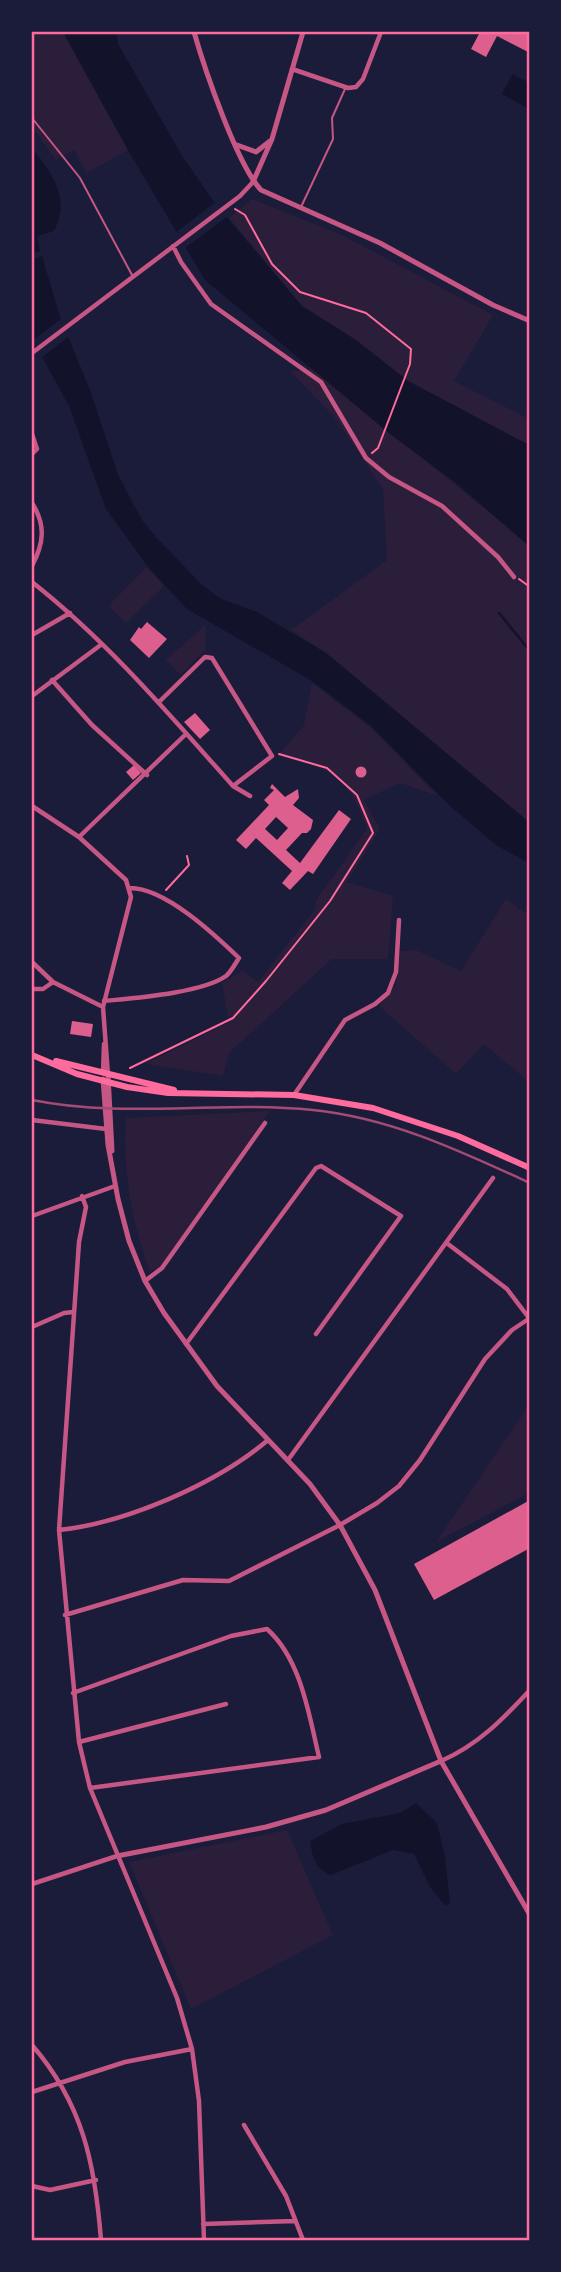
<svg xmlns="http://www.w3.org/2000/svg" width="561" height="2272" viewBox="0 0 561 2272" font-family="'Roboto Condensed',sans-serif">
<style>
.green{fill:#2a1e3b}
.water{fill:#12122b}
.pier{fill:#1b1b3a}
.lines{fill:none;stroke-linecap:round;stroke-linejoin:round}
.stream{stroke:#12122b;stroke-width:2.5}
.building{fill:#dd5f8e;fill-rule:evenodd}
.path{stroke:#ff6b9d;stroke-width:2}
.service{stroke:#c65784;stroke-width:2}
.minor{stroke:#c65784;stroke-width:4.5}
.tertiary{stroke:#c65784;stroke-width:5}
.primary{stroke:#ff6b9d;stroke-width:6}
.rail{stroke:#a44b75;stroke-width:2.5}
.neatline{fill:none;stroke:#ff6b9d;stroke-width:2.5}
</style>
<rect width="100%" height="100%" fill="#1b1b3a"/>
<path class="green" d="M32 32H63L128 150 87 173 74 150 56 160 32 127Z
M252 199 342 235 493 315 454 381 529 419V445L408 381 356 340 302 306 229 218Z
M314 369C384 430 459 485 529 546V822L326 653 291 630 387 560 383 489 336 419 290 371Z
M147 567 164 586 126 623 110 608 111 603Z
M205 625V650L181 675 166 660Z
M312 683 370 727 438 796 400 783 364 800 380 829 347 882 393 896 388 959H332L229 1053 223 1076 145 1064 229 1022 222 983 243 971 258 982 315 909 316 900 367 829C348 774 332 771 280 753L304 725Z
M506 899 524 912 529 911V1082L484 1044 456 1074 379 1006 396 985 400 951 416 950 461 971Z
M270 1111 161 1266 150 1272C132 1223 122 1170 126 1118Z
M529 1405V1493L436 1542Z
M287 1830 333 1935 191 2009 129 1862Z"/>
<path class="water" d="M63 32H116L118 44 182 156 214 202 302 306 356 340 408 381 529 445V546L456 483 390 434 205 280 128 150Z
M513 74 529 83V109L502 94Z
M32 148C52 174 71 198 54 231L37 236 40 251 32 254Z
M42 256 60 317 90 390 118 475 142 520 156 537 201 584 221 599 257 612 326 653 529 822V863L496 845 450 806 371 726 312 681 187 609 148 567 106 509 69 406 32 338V260Z
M416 1803 437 1823 445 1857 450 1904 445 1905 430 1887 414 1854 393 1850 331 1875C314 1868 313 1858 310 1841L342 1824 400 1813Z"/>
<path class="pier" d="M217 201 228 216 185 248 175 233Z
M61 319 71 335 42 357 32 341Z"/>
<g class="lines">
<path class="stream" d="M499 613 530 651"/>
</g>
<path class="building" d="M480 32H530V53L497 36 486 57 471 49Z
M147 622 167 639 149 658 130 640 139 627 141 629Z
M195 713 210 730 200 739 184 722Z
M134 765 141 773 133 780 126 772Z
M355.5 772a5.5 5.5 0 1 1 11 0a5.5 5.5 0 1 1-11 0Z
M272 784 285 797 298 789 299 798 293 805 313 820 311 829 307 833H302L286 850 300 863 339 810 351 819 313 874 308 871 290 890 282 883 292 871 256 838 246 849 236 840 269 805 264 800 274 790 270 788ZM276 817 288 828 277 840 265 829Z
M72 1021 93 1024 91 1037 70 1034Z
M530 1500V1548L434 1600 414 1564Z"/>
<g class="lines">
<path class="path" d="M235 209 245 215 272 264 300 292 366 313 411 349 410 364 378 448 372 453
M519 579 530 587
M166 890 189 865 187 856
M130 1068 233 1018 266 981 330 901 373 833 357 795 327 768 279 754"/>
<path class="service" d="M32 118 80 178 132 275
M301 207 333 139 332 118 345 89"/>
<path class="minor" d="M292 69 348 88 356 87 363 79 381 32
M173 246 181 262 211 304 321 382 366 458 389 477 442 506 498 557 514 577
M32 353 240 196 253 182
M32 434 37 449 32 454
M32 503C46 525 44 543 32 566
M32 582C108 642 169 714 233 786L250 796
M32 635 70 613
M52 680 92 725 147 775
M32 696 102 644
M159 702 205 657 212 658 272 756 233 786
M32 806 79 837 126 880 131 897 103 1007 108 1075
M79 837 186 734
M32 962 53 982 103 1007
M32 989H43L53 982
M104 1001C134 998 202 993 226 976 231 972 235 964 239 958 214 934 165 888 130 888
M103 1073 104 1044
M294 1095 345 1020 375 1004 388 993 396 972 399 920
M32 1120 106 1129
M82 1196 86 1207 79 1242 59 1530 79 1742 90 1788 177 1998 192 2049 199 2101 204 2240
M32 1216 115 1186
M448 1244 507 1289 529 1318
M145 1281 162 1268 265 1123
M32 1327 64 1313 73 1312
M186 1344 316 1168 321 1166 401 1216 316 1334
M288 1460 493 1178
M59 1530C126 1523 216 1484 268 1440
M65 1615 183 1580 229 1581 340 1525 377 1503 399 1486 420 1460 485 1359 512 1330 530 1318
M73 1693 231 1636 267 1629C301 1659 309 1715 319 1757L90 1788
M79 1742 226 1704
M441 1761C478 1745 503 1719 530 1690
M32 2045C83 2104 95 2164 101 2240
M32 2092 125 2062 192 2049
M244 2125 286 2196 303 2240
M32 2186 50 2190 96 2180
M203 2224 295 2221"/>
<path class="tertiary" d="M194 32C204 67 237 165 261 190L380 243 493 305 530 321
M237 145 256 152 270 141
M253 182 272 139 303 32
M108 1075 112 1151
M103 1079 108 1145 118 1199 129 1241 145 1281 164 1313 217 1386 310 1484 340 1525 375 1590 441 1761 530 1915
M32 1884 117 1856 266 1827 326 1810 441 1761"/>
<path class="primary" d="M32 1055 77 1074 127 1087 168 1093 294 1095 373 1108 458 1136 530 1168
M56 1061 174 1090"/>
<path class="rail" d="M32 1100C126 1119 219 1100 313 1110 391 1118 460 1151 530 1183"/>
</g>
<rect width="561" height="2272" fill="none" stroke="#1b1b3a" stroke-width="66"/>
<rect x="33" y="33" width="495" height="2206" class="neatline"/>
</svg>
